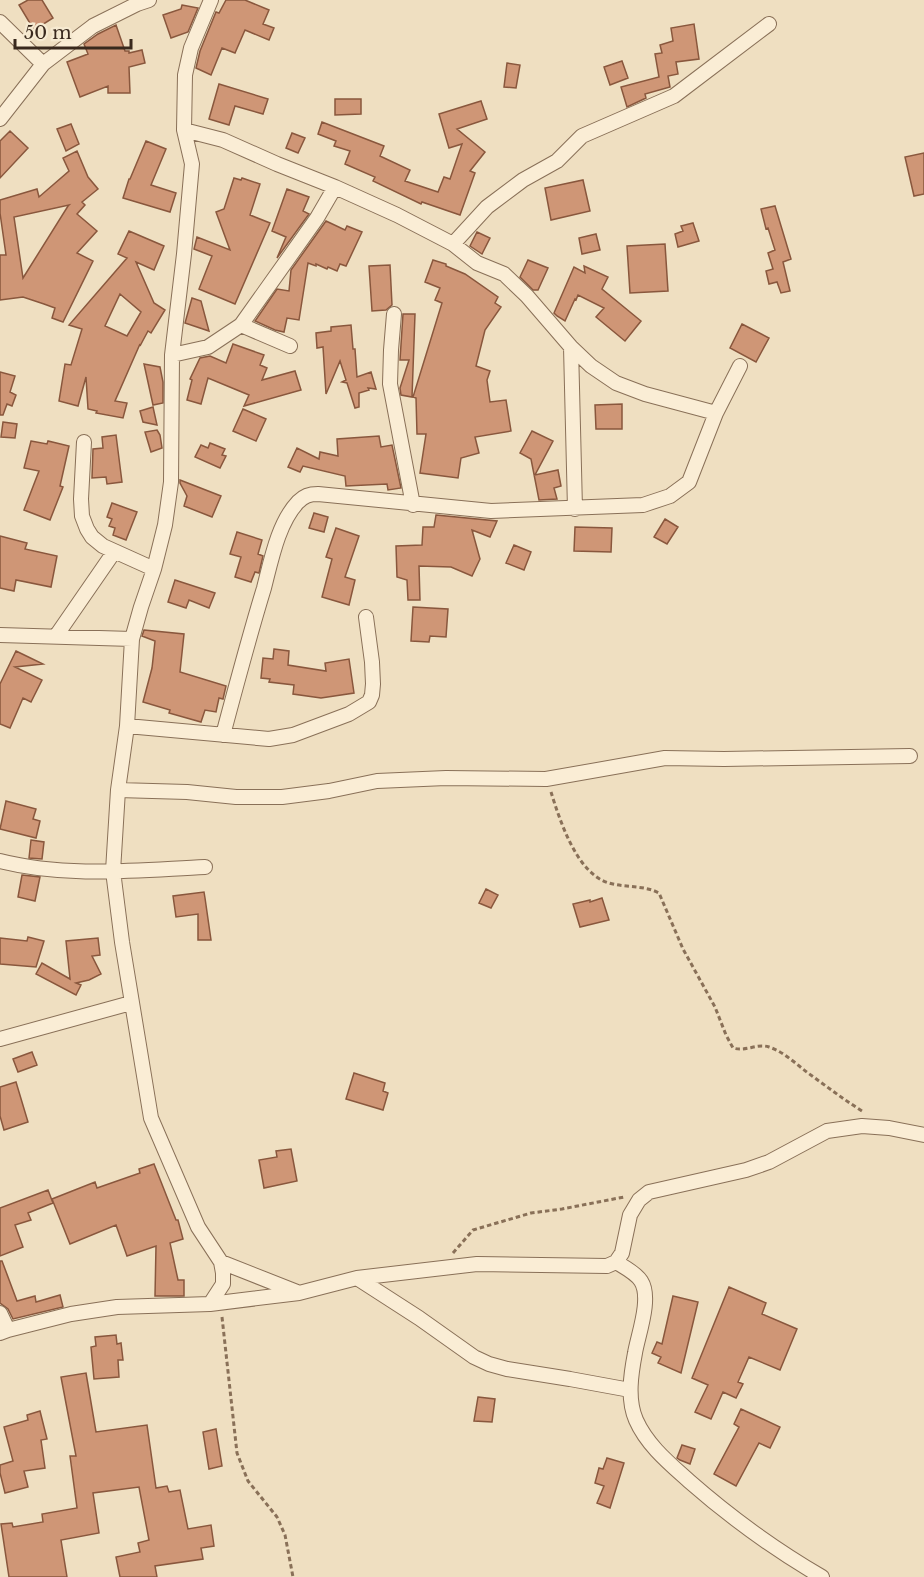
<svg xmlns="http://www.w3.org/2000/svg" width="924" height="1577" viewBox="0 0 924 1577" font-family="'Libre Baskerville',serif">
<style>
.building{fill:#cf9676;stroke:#89573d;stroke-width:1.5;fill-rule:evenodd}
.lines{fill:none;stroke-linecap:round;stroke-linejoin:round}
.street-casing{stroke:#897058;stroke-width:16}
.path{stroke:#897058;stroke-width:3;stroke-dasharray:4.5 3;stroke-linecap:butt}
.street{stroke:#faedd5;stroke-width:14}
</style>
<rect width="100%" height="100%" fill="#efdfc1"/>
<path class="building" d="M28 0H42L53 18 34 30 19 5Z
M226 0H245L269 10 263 24 274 28 269 40 245 30 235 53 222 48 211 75 196 68 200 51 216 12 219 13Z
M182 5 198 8 188 32 171 38 163 15 181 9Z
M694 24 699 59 676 62 678 74 668 76 670 87 645 94 646 98 627 107 621 87 659 77 655 54 662 53 660 45 673 41 671 28Z
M116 25 125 51H129V53L142 50 145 63 129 67 130 93H108V86L80 97 67 62 88 54 84 44 98 34Z
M622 61 628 78 610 85 604 67Z
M507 63 520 65 516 88 504 87Z
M219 84 268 99 263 114 235 106 229 125 209 119Z
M335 99H361V114L335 115Z
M481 101 487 119 457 129 485 152 470 171 475 173 460 215 422 202 421 204 373 181 375 177 345 164 350 151 334 146 336 141 318 134 322 122 384 146 380 156 410 170 405 181 438 192 444 177 450 179 462 144 449 148 439 114Z
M71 124 79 144 66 151 57 129Z
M10 131 28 148 0 178V141Z
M292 133 305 138 298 153 286 148Z
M146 141 166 149 151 185 176 193 170 212 123 198 129 179H130Z
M77 151 88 177 98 189 82 202 85 205 77 214 97 231 77 253 93 261 63 322 52 318 55 308 44 304 23 297 0 300V255H6L0 213V200L37 189 39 197 69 171 63 158ZM69 205 68 206 23 278 14 217Z
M924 153V194L914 196 905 157Z
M234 178 241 180 242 178 260 184 250 215 270 223 235 304 199 289 212 256 194 249 197 237 230 250 216 212 224 209Z
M583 180 590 211 551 220 545 188Z
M287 189 309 197 303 211 309 214 277 258 286 237 272 231Z
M775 206 791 259 783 262 790 291 781 293 777 282 769 284 766 271 773 269 768 253 775 250 768 228 766 229 761 209Z
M326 221 345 230 347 226 362 232 346 266 340 264 337 271 328 267 327 269 316 264V266L308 263 299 320 287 318 284 332 275 330 255 321 277 289 289 291 291 270Z
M693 223 699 241 678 247 675 234 683 231 681 226Z
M129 231 164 246 154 270 136 262 154 303 165 310 151 333 148 331 140 346V344L115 401 127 403 123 418 96 413 97 411 88 409 86 377 78 406 59 401 65 364 71 365 82 329 69 325 127 258 118 254ZM120 294 141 312 127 336 105 326Z
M477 232 490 238 482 254 470 246Z
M596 234 600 250 582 254 579 238Z
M665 244 668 291 630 293 627 246Z
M433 260 446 264V266L465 274 498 297 495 303 501 307 485 330 476 366 490 371 487 380 490 402 506 400 511 431 475 437 479 453 461 458 458 478 420 473 426 434H417L416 398 413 397 442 303 435 300 440 288 425 282Z
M528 260 548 268 538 290H533L520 277Z
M390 265 392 305 386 310 372 311 369 266Z
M584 266 608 277 602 289 641 321 625 341 596 317 604 308 578 295 576 300 575 299 565 321 557 316 554 313 574 267 585 273Z
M192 298 201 301 209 331 185 323Z
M403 314H415L412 397 401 395 400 388 409 360H400Z
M742 324 769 338 756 362 730 348Z
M351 325 353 349H355L357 377 371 372 376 389 368 388 369 390 359 393V407L355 408 347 383 342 382 346 380 340 361 326 394 323 347 317 348 316 333 331 331V327Z
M233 344 264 355 260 365 267 368 262 380 295 371 301 390 244 406 249 395 208 378 201 404 187 400 192 380 190 379 200 358 210 356 226 363Z
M144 364 160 367 163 382V403L153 405Z
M0 372 15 376 10 392 16 395 12 406 7 404 3 415H0Z
M622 404V429H596L595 405Z
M153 407 157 425 143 422 140 411Z
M243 409 266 419 256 441 233 431Z
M3 422 17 424 15 438 1 437Z
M157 430 160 435 162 448 151 452 145 432Z
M532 431 553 441 535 475 558 470 561 486 554 488 557 499 539 500 531 459 520 453Z
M116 435 122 482 107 484 106 477 92 478 93 449 103 448 102 437Z
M379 436 381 447 392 445 401 488 388 490 387 484 346 486 345 476 303 466 300 472 288 467 297 448 319 459 320 452 338 456 337 439Z
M31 441 47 444 48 441 69 446 60 486 63 487 50 520 24 510 39 471 24 468Z
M210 443 225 449 222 455 226 456 220 468 195 457 201 445 208 448Z
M180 480 221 496 212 517 184 506 187 496 180 483Z
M112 503 137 512 126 540 113 535 115 528 109 526 112 519 107 517Z
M314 513 328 517 324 532 309 528Z
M436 515 497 521 490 537 472 530 480 559 472 576 451 567 419 566 420 600H408L407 580 397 577 396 546 422 545 423 527H434Z
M665 519 678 527 667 544 654 537Z
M575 527 612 528 611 552 574 551Z
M336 528 359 536 345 577 355 580 349 605 322 597 332 559 326 557Z
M237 532 262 540 258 554 263 556 259 573 255 572 251 582 235 577 241 557 230 554Z
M0 536 27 543 25 549 57 556 51 587 16 580 14 591 0 588Z
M514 545 531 552 524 570 506 563Z
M175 580 215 593 209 608 189 600 186 608 168 602Z
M413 607 448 609 446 637 430 636 429 642 411 641Z
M144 630 184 634 180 672 226 686 223 699 219 698 216 712 205 710 201 722 169 713 170 710 143 702 152 668 155 641 142 636Z
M274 649 289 651 288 665 326 671 325 663 349 659 354 693 321 698 293 694 294 685 269 682 270 679 261 678 263 658 273 659Z
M16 651 43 664 15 667 42 680 31 702 23 698 10 728 0 724V684Z
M6 801 36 809 33 819 40 821 36 838 0 829Z
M31 840 44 842 42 859 29 858Z
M22 875 40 877 35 901 18 897Z
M486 889 498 895 491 908 479 903Z
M204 892 205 898 211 940H198V914L176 917 173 896Z
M602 898 609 920 580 927 573 904 590 900V902Z
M28 937 44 941 36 967 0 964V938L27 941Z
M98 938 100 955 92 956 101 974 89 980 76 983 81 985 76 995 36 974 42 963 70 979 66 941Z
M32 1052 37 1065 18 1072 13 1059Z
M354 1073 385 1083 383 1091 388 1093 383 1110 346 1099Z
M16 1082 28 1122 4 1130 0 1116V1087Z
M291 1149 297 1181 264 1188 259 1160 277 1157 276 1151Z
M154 1164 176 1220H178L183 1239 170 1243 178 1280H184V1296H155L156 1246 127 1256 116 1225 70 1244 52 1199 95 1182 97 1188 140 1173 139 1169Z
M48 1190 53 1203 28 1213 31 1220 15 1225 23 1247 0 1256V1208Z
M0 1261H2L17 1301 35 1296 36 1302 60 1295 63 1307 13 1319 8 1309 0 1303Z
M729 1287 766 1303 762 1314 797 1329 780 1370 749 1357 738 1382 743 1384 736 1398 723 1392 711 1419 695 1412 708 1385 692 1378Z
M673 1296 698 1302 681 1373 658 1363 661 1357 652 1353 657 1342 662 1344Z
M116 1335 117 1344 121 1343 123 1360H118L119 1377 94 1379 91 1347 96 1346 95 1337Z
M86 1373 96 1432 147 1425 156 1488 167 1486 169 1492 180 1490 188 1529 211 1525 214 1546 201 1548 203 1559 155 1566 157 1577H120L116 1557 140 1552 138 1543 149 1540 139 1487 93 1493 99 1533 61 1540 67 1577H9L1 1524 12 1523 13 1527 43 1522 42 1514 77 1508 70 1456H76L61 1377Z
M478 1397 495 1399 492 1422 474 1421Z
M741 1409 780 1427 770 1448 759 1443 736 1486 714 1474 739 1427 734 1424Z
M40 1411 47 1439 41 1440 45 1468 24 1471 28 1487 5 1493 0 1473V1465L13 1461 4 1427 28 1420 27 1415Z
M216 1429 222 1466 209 1469 203 1432Z
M682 1445 695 1449 690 1464 680 1460 677 1458Z
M607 1458 624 1463 610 1508 597 1503 604 1486 595 1483 599 1468 603 1469Z"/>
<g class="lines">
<defs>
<path id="street" d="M0 22 43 64
M0 119 43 64 93 26 137 4 149 0
M184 130 223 140 277 164 335 187 397 215 453 244 477 263 504 274 527 296 571 347 591 366 616 383 645 394 716 413
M453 244 487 207 523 180 557 161 582 136 674 96 769 24
M394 314 391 350 390 384 413 505
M241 325 290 346
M571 347 575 509
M172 355 208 347 241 325 317 218 335 187
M84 442 81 499 82 516 87 529 92 537 103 546 154 569
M0 635 132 639
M56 636 114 552
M127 726 269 739 293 735 349 714 369 702 372 695 373 684 372 662 366 617
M223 735C236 686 249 637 264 588 271 561 278 523 298 502 304 496 309 494 318 494L491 511 643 505 670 496 689 482 716 413 740 366
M118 790 187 792 236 797H282L329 791 377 781 446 778 546 779 665 758 724 759 910 756
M0 861C66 878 138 870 205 867
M0 1039 131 1003
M221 1262 297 1292
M616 1262C624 1267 636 1273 641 1281 652 1298 638 1335 635 1353 631 1374 627 1399 636 1420 647 1445 669 1463 689 1481 730 1517 774 1549 822 1577
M357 1278 419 1318 474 1357 489 1364 507 1369 570 1379 630 1390
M210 1304 299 1293 357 1278 477 1264 607 1266 616 1262 622 1253 630 1215 639 1200 649 1192 746 1170 769 1162 827 1131 862 1126 889 1128 924 1135
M0 1313 8 1330
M0 1333 8 1330 71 1314 117 1307 210 1304 223 1284V1273L221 1262 198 1227 151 1118 122 942 113 871 118 790 127 726 132 639 141 607 154 569 165 525 171 482 172 355 184 254 192 164 184 130 185 75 191 48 211 0"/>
</defs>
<use href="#street" class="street-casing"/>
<path class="path" d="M551 792C560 821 577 874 609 883 626 888 644 885 659 893L683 949 715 1007 726 1035 733 1048C746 1052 757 1043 769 1047 784 1052 796 1064 808 1073 826 1086 843 1099 862 1111
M453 1253 473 1230 531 1213 562 1209 624 1197
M222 1317 237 1453 248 1481 277 1517 285 1535 293 1577"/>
<use href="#street" class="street"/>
</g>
<path d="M15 39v9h116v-9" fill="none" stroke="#39291d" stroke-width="3"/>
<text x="24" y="39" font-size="18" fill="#39291d" stroke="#f6ead1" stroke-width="4.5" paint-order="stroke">50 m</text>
</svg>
